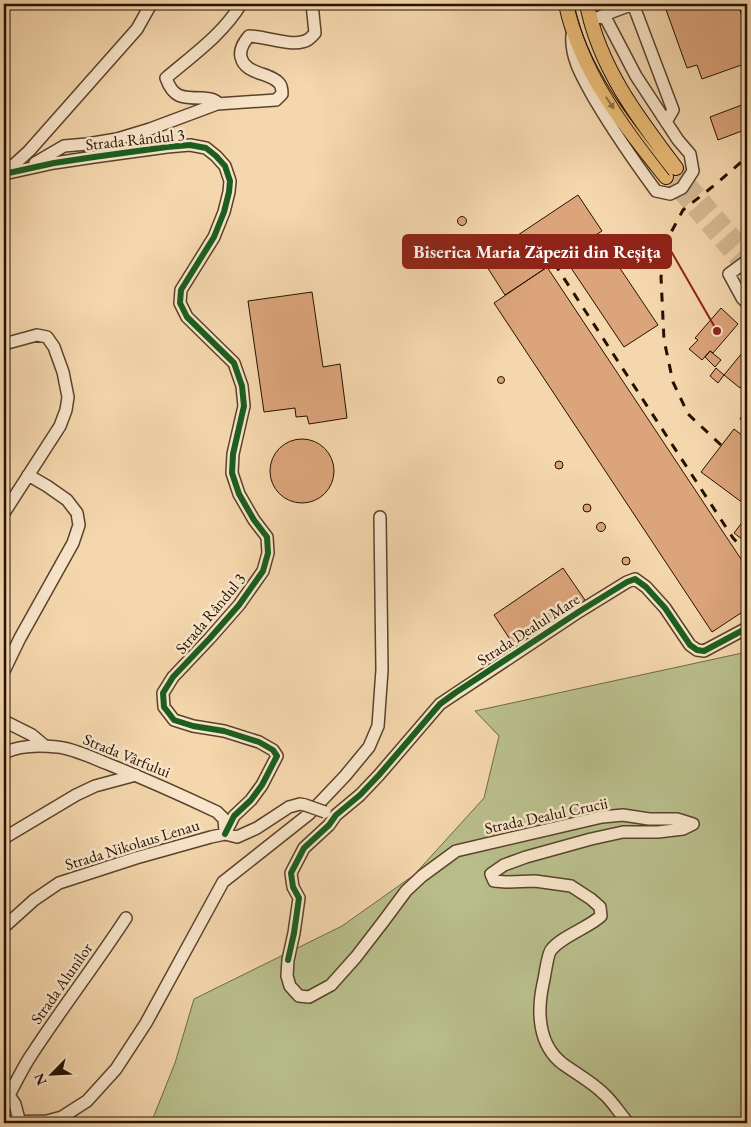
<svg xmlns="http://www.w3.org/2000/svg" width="751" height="1127" viewBox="0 0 751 1127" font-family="'EB Garamond',serif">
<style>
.green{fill:#b9bf8c;stroke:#6f6846}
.building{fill:#dca47b;stroke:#251100}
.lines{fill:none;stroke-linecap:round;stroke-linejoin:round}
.major-tunnel{stroke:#d6b993;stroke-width:14;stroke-dasharray:14 7;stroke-linecap:butt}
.minor-casing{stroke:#59422b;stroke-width:14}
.major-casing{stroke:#251100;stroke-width:16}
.minor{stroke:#f8e5ca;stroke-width:11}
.major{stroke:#eabc76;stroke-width:14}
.tram{stroke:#251100;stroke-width:1}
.rail{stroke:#251100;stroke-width:3;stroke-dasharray:9 9;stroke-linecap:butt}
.minor-bridge-casing{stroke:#59422b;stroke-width:14;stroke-linecap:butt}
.minor-bridge{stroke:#f8e5ca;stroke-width:11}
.cycleway-casing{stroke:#f8e5ca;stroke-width:9}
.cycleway{stroke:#1b5e20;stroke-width:6}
.oneway{fill:#916f41}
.labels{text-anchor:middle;stroke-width:5;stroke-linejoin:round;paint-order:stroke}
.street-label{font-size:16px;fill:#251100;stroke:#f8e5ca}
.leader{fill:none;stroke:#8f2418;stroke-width:2}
.callout-dot{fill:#8f2418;stroke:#f8e5ca;stroke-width:2}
.callout{fill:#8f2418;stroke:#8f2418;stroke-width:2}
.callout-label{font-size:18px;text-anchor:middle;font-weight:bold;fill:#fff}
</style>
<rect width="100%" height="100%" fill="#f5d7ad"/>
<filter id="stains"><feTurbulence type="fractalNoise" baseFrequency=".004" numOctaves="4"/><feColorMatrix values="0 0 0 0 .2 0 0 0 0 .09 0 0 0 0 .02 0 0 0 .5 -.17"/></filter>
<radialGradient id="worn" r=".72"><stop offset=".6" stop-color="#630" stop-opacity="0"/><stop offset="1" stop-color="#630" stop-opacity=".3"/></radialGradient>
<path class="green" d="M747 652V1123H151L175 1063 194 999 342 926 414 875 484 798 499 736 475 711Z"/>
<path class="building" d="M421 4H439V5L422 9Z
M664 4H738L747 32V54H746L747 63 702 79 697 65 687 68Z
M747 103V129L718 140 710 117Z
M578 195 602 231 505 295 482 259Z
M457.5 221a4.5 4.5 0 1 1 9 0a4.5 4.5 0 1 1-9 0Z
M597 234 658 325 624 347 563 256Z
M547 267 747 568V609L712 632 494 303Z
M312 292 323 367 340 364 347 418 309 424 307 416 296 417 295 408 264 412 248 301Z
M721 308 738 324 713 353 710 351 702 360 689 349 698 340 695 338Z
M747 347V380L740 388 724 375Z
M710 351 721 360 715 367 705 357Z
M716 368 724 375 718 383 710 376Z
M497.5 380a3.5 3.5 0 1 1 7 0a3.5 3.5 0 1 1-7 0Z
M747 408V424L740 419Z
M734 429 747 439V506L701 472Z
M270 471a32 32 0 1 1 64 0a32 32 0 1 1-64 0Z
M555 465a4 4 0 1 1 8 0a4 4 0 1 1-8 0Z
M583 508a4 4 0 1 1 8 0a4 4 0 1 1-8 0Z
M747 516V543L734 533Z
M596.5 527a4.5 4.5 0 1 1 9 0a4.5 4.5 0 1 1-9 0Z
M622 561a4 4 0 1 1 8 0a4 4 0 1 1-8 0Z
M563 568 587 603 517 650 494 615Z"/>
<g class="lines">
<path class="major-tunnel" d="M676 168 747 251
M666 177 747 272"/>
<defs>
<path id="minor" d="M604 15 633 4 673 110 666 122
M572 35C570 59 584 80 595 100 614 132 634 161 656 191L670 194 682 188 693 171 690 154 678 140 636 76 604 15 590 21
M217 104V102C212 98 208 99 202 98 182 98 173 98 166 78 193 55 223 34 241 4
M35 163 64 146 87 144 117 139 150 129 217 104 276 100 282 94C282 90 282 86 279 83 270 72 245 75 241 57 239 49 244 42 249 36 266 36 295 49 309 39 310 39 314 34 315 33L312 4
M6 172 29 151 137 29 151 4
M4 174 54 163 94 157 167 147 190 145 206 148 216 156 225 166 230 181 229 192 224 212 214 237 181 290 180 303 187 317 234 363 242 386 244 406 233 454 232 473 239 494 254 520 267 537 268 553 263 571 239 605 210 638 173 677 163 693 164 707 174 720 193 726 224 731 259 742 273 750 277 756 262 785 251 800 234 816 225 834
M747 262 744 263 729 274 742 298 747 303
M4 344 37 335 47 337 54 347 63 372 68 397 66 410 60 426 4 513
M4 671 20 638 73 543 79 525 77 513 67 500 47 486 28 475
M4 721 32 735 45 746
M4 753C20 745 39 745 57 747 72 748 93 758 108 764 145 779 181 795 217 812L224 819 225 832
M4 838 76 795 95 786 136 775
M4 927 34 900 59 883 136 858 211 837 225 834 237 837 257 828 289 807 300 804 305 805
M9 1095C17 1081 23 1067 32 1054 62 1008 96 964 126 918
M9 1095 15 1104 20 1123
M4 1122 47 1121 62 1117 87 1101 116 1069 146 1023 223 882 309 814 345 776 369 747 378 726 382 670 380 517
M628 1123C620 1114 613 1102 604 1094 592 1082 577 1074 563 1064 538 1045 537 1012 543 984 545 977 547 955 551 950 562 936 588 928 601 916L600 907 591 899 571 886 535 881 506 882 494 881 491 874 504 865 526 857 591 839 623 832H658L683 829 693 824 677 819H649L623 815 602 817 456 851 422 876 406 891 383 922 356 957 331 985 309 997 299 996 290 986 287 976 288 960 294 933 299 898 293 887 291 873 304 848 329 825 336 815 360 795 379 775 440 704 580 611 627 582 635 579 646 587 665 608 690 645 697 650 704 651 747 628"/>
<path id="major" d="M566 4C580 71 624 125 666 177
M587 4C599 67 638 118 676 168"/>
</defs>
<use href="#minor" class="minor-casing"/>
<use href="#major" class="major-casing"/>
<use href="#minor" class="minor"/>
<use href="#major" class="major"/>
<path class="tram" d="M574 4C589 71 627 121 669 175"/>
<path class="rail" d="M554 263 733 538 747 553
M721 445 688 414 673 382 664 340 661 277 667 240 683 210 716 184 747 157"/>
<defs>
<path id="minor-bridge" d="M305 805 325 812"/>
</defs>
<use href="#minor-bridge" class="minor-bridge-casing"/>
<use href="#minor-bridge" class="minor-bridge"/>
<defs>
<path id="cycleway" d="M4 174 54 163 94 157 167 147 190 145 206 148 216 156 225 166 230 181 229 192 224 212 214 237 181 290 180 303 187 317 234 363 242 386 244 406 233 454 232 473 239 494 254 520 267 537 268 553 263 571 239 605 210 638 173 677 163 693 164 707 174 720 193 726 224 731 259 742 273 750 277 756 262 785 251 800 234 816 225 834
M288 960 294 933 299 898 293 887 291 873 304 848 329 825 336 815 360 795 379 775 440 704 455 693 580 611 627 582 635 579 646 587 665 608 690 645 697 650 704 651 747 628"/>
</defs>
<use href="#cycleway" class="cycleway-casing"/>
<use href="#cycleway" class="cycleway"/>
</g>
<defs><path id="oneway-solid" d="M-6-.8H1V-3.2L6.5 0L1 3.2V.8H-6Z" transform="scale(1.25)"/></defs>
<use class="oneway" href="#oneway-solid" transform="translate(610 103) rotate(56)"/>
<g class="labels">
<g class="street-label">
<text transform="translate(135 139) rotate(-6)" y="6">Strada Rândul 3</text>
<text transform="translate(210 613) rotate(-50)" y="6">Strada Rândul 3</text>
<text transform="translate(528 629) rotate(-33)" y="6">Strada Dealul Mare</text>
<text transform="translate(127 755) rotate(22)" y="6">Strada Vârfului</text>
<text transform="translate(546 815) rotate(-12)" y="6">Strada Dealul Crucii</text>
<text transform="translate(132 844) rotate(-17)" y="6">Strada Nikolaus Lenau</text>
<text transform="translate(61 983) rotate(-55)" y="6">Strada Alunilor</text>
</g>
</g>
<path class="leader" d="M717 331L671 251"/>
<circle class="callout-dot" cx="717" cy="331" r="5"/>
<rect class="callout" x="403" y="235" width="268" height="33" rx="5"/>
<g class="callout-label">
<text x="537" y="258">Biserica Maria Zăpezii din Reșița</text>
</g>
<rect width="751" height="1127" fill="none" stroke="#f5d7ad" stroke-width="20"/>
<rect x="5" y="5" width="741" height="1117" fill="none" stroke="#251100" stroke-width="2.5"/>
<rect x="10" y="10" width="731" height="1107" fill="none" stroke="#251100"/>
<g transform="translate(52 1074) rotate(246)" stroke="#f8e5ca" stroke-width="4" paint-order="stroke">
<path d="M0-4L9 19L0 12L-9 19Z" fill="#251100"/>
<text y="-8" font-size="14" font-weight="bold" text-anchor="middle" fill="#251100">N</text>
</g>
<rect width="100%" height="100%" filter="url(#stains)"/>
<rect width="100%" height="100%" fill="url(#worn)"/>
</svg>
